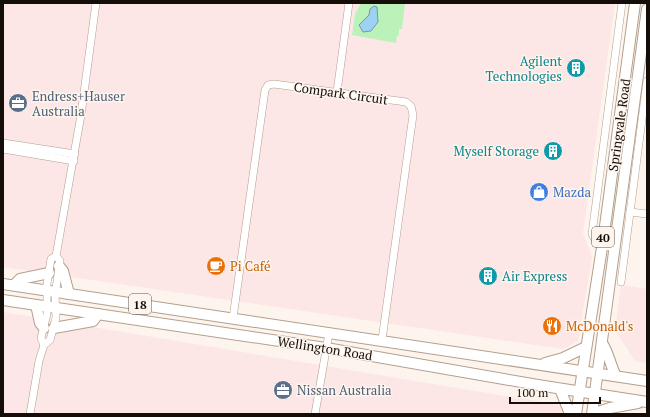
<svg xmlns="http://www.w3.org/2000/svg" width="650" height="417" viewBox="0 0 650 417" font-family="'PT Serif',serif">
	<style>
		.commercial { fill: #fce6e6 }
		.industrial { fill: #fce6e8 }
		.green { fill: #baf2ba }
		.water { fill: #9ed2f2; stroke: #7597ac }
		.lines { fill: none; stroke-linecap: round; stroke-linejoin: round }
		.minor-casing { stroke: #b49f8d; stroke-width: 8 }
		.highway-casing { stroke: #b49f8d; stroke-width: 12 }
		.minor { stroke: #fff; stroke-width: 7 }
		.highway { stroke: #fff; stroke-width: 10 }
		.labels { text-anchor: middle; dominant-baseline: central; stroke-width: 3; stroke-linejoin: round; paint-order: stroke }
		.shield { fill: #fdf5ed; stroke: #5b534d; stroke-width: 1 }
		.shield-label { font-size: 12px; font-weight: bold; fill: #150e08 }
		.culture-label { font-size: 13px; fill: #0d838f; stroke: #fdf5ed; text-anchor: end }
		.street-label { font-size: 13px; fill: #150e08; stroke: #fdf5ed }
		.service-label { font-size: 13px; fill: #4e5e75; stroke: #fdf5ed; text-anchor: start }
		.shop-label { font-size: 13px; fill: #366cbe; stroke: #fdf5ed; text-anchor: start }
		.food-label { font-size: 13px; fill: #c56008; stroke: #fdf5ed; text-anchor: start }
	</style>
	<rect width="100%" height="100%" fill="#fdf5ed"/>
	<!-- commercial -->
	<g class="commercial">
		<polygon points="3,3 615,3 583,233 592,257 578,341 563,349 3,267"/>
		<polygon points="621,285 647,289 647,363 635,361 615,330"/>
		<polygon points="3,312 566,406 564,414 3,414"/>
	</g>
	<!-- industrial -->
	<polygon class="industrial" points="3,335 30,339 18,414 3,414"/>
	<!-- green -->
	<polygon class="green" points="361,3 405,3 402,29 399,29 399,35 397,36 396,43 352,35 355,14"/>
	<!-- water -->
	<polygon class="water" points="374,6 377,7 378,22 371,31 363,32 359,25 369,15 370,9"/>
	<g class="lines">
		<defs>
			<g id="minor">
				<polyline points="337,92 349,3"/>
				<polyline points="3,143 75,154"/>
				<polyline points="3,149 74,161"/>
				<polyline points="630,212 647,214"/>
				<path d="M 615,248 C 603,246 597,245 592,234 L 622,3"/>
				<polyline points="621,282 647,81"/>
				<polyline points="233,318 265,90 268,85 274,84 406,102 411,106 413,115 382,340"/>
				<polyline points="44,345 41,338 47,314 47,284 51,259 56,256 81,115 96,3"/>
				<polyline points="30,414 39,361 44,345 50,340 56,318 55,295 60,261 56,256"/>
				<polyline points="315,414 329,333"/>
			</g>
			<g id="highway">
				<polyline points="59,266 63,271 69,294"/>
				<polyline points="3,284 647,381"/>
				<polyline points="14,285 20,279 49,273"/>
				<polyline points="3,300 326,348 544,386 647,402"/>
				<polyline points="36,305 40,323 44,328"/>
				<polyline points="54,328 93,321 98,314"/>
				<path d="M 602,343 C 609,353 610,365 616,376"/>
				<polyline points="545,363 563,358 586,347"/>
				<polyline points="560,389 570,414"/>
				<polyline points="638,403 610,408 592,414 647,9"/>
				<polyline points="576,414 603,241 635,3"/>
			</g>
		</defs>
		<!-- minor casing -->
		<use href="#minor" class="minor-casing"/>
		<!-- highway casing -->
		<use href="#highway" class="highway-casing"/>
		<!-- minor -->
		<use href="#minor" class="minor"/>
		<!-- highway -->
		<use href="#highway" class="highway"/>
	</g>
	<!-- icons -->
	<defs>
		<symbol id="building-disc" viewBox="-11 -11 22 22"><circle r="9.5" fill="#0f9aa8" stroke="#fdf5ed"/><path d="M-4-6H4V6H1V3H-1V6H-4ZM-2.5-4.3h1.7v1.8h-1.7ZM.8-4.3h1.7v1.8H.8ZM-2.5-1h1.7V.8h-1.7ZM.8-1h1.7V.8H.8Z" fill="#fff"/></symbol>
		<symbol id="office-disc" viewBox="-11 -11 22 22"><circle r="9.5" fill="#5c6f8a" stroke="#fdf5ed"/><path d="M-6-3h4V-5.5h4V-3h4V5H-6ZM-1-4.5V-3h2v-1.5ZM-6 0V1H6V0Z" fill="#fff"/></symbol>
		<symbol id="shop-disc" viewBox="-11 -11 22 22"><circle r="9.5" fill="#3f7fe0" stroke="#fdf5ed"/><path d="M-5-2.5h2.3a2.7 3.5 0 0 1 5.4 0H5L5.5 6h-11ZM-1.5-2.5h3a1.5 2.3 0 0 0-3 0Z" fill="#fff"/></symbol>
		<symbol id="cafe-disc" viewBox="-11 -11 22 22"><circle r="9.5" fill="#e8710a" stroke="#fdf5ed"/><path d="M-5.5-4.5H6V0H3Q3 3.5 0 3.5H-2.5Q-5.5 3.5-5.5 0ZM3-3.2v2h1.7v-2ZM-6 4.5H4V6H-6Z" fill="#fff"/></symbol>
		<symbol id="restaurant-disc" viewBox="-11 -11 22 22"><circle r="9.5" fill="#e8710a" stroke="#fdf5ed"/><path d="M-5-6h1v4h1v-4h1v4h1v-4h1v5L-1.5 .5V6h-2V.5L-5-1ZM5-6V6H3V1.5H1.5Q1.5-4 5-6Z" fill="#fff"/></symbol>
	</defs>
	<g fill-rule="evenodd">
		<use href="#building-disc" x="565" y="57" width="22" height="22"/>
		<use href="#office-disc" x="7" y="92" width="22" height="22"/>
		<use href="#building-disc" x="542" y="140" width="22" height="22"/>
		<use href="#shop-disc" x="528" y="181" width="22" height="22"/>
		<use href="#cafe-disc" x="205" y="255" width="22" height="22"/>
		<use href="#building-disc" x="477" y="265" width="22" height="22"/>
		<use href="#restaurant-disc" x="541" y="315" width="22" height="22"/>
		<use href="#office-disc" x="272" y="379" width="22" height="22"/>
	</g>
	<g class="labels">
		<!-- shield labels -->
		<g class="shield">
			<rect x="592" y="227" width="22" height="20" rx="3"/>
			<rect x="129" y="294" width="22" height="20" rx="3"/>
		</g>
		<g class="shield-label">
			<text x="603" y="237">40</text>
			<text x="140" y="304">18</text>
		</g>
		<!-- culture labels -->
		<g class="culture-label">
			<text x="562" y="61">Agilent<tspan x="562" dy="15">Technologies</tspan></text>
			<text x="539" y="151">Myself Storage</text>
			<text x="502" y="276" text-anchor="start">Air Express</text>
		</g>
		<!-- street labels -->
		<g class="street-label">
			<text transform="translate(341 93) rotate(8)">Compark Circuit</text>
			<text transform="translate(619 125) rotate(-82)">Springvale Road</text>
			<text transform="translate(325 348) rotate(9)">Wellington Road</text>
		</g>
		<!-- service labels -->
		<g class="service-label">
			<text x="32" y="96">Endress+Hauser<tspan x="32" dy="15">Australia</tspan></text>
			<text x="297" y="390">Nissan Australia</text>
		</g>
		<!-- shop labels -->
		<g class="shop-label">
			<text x="553" y="192">Mazda</text>
		</g>
		<!-- food labels -->
		<g class="food-label">
			<text x="230" y="266">Pi Café</text>
			<text x="566" y="326">McDonald's</text>
		</g>
	</g>
	<!-- border -->
	<rect width="650" height="417" fill="none" stroke="#150e08" stroke-width="8"/>
	<!-- scale -->
	<path d="M510 397v6h90v-6" fill="none" stroke="#150e08" stroke-width="2"/>
	<text x="516" y="397" font-size="12" fill="#150e08" stroke="#fdf5ed" stroke-width="3" paint-order="stroke">100 m</text>
</svg>
